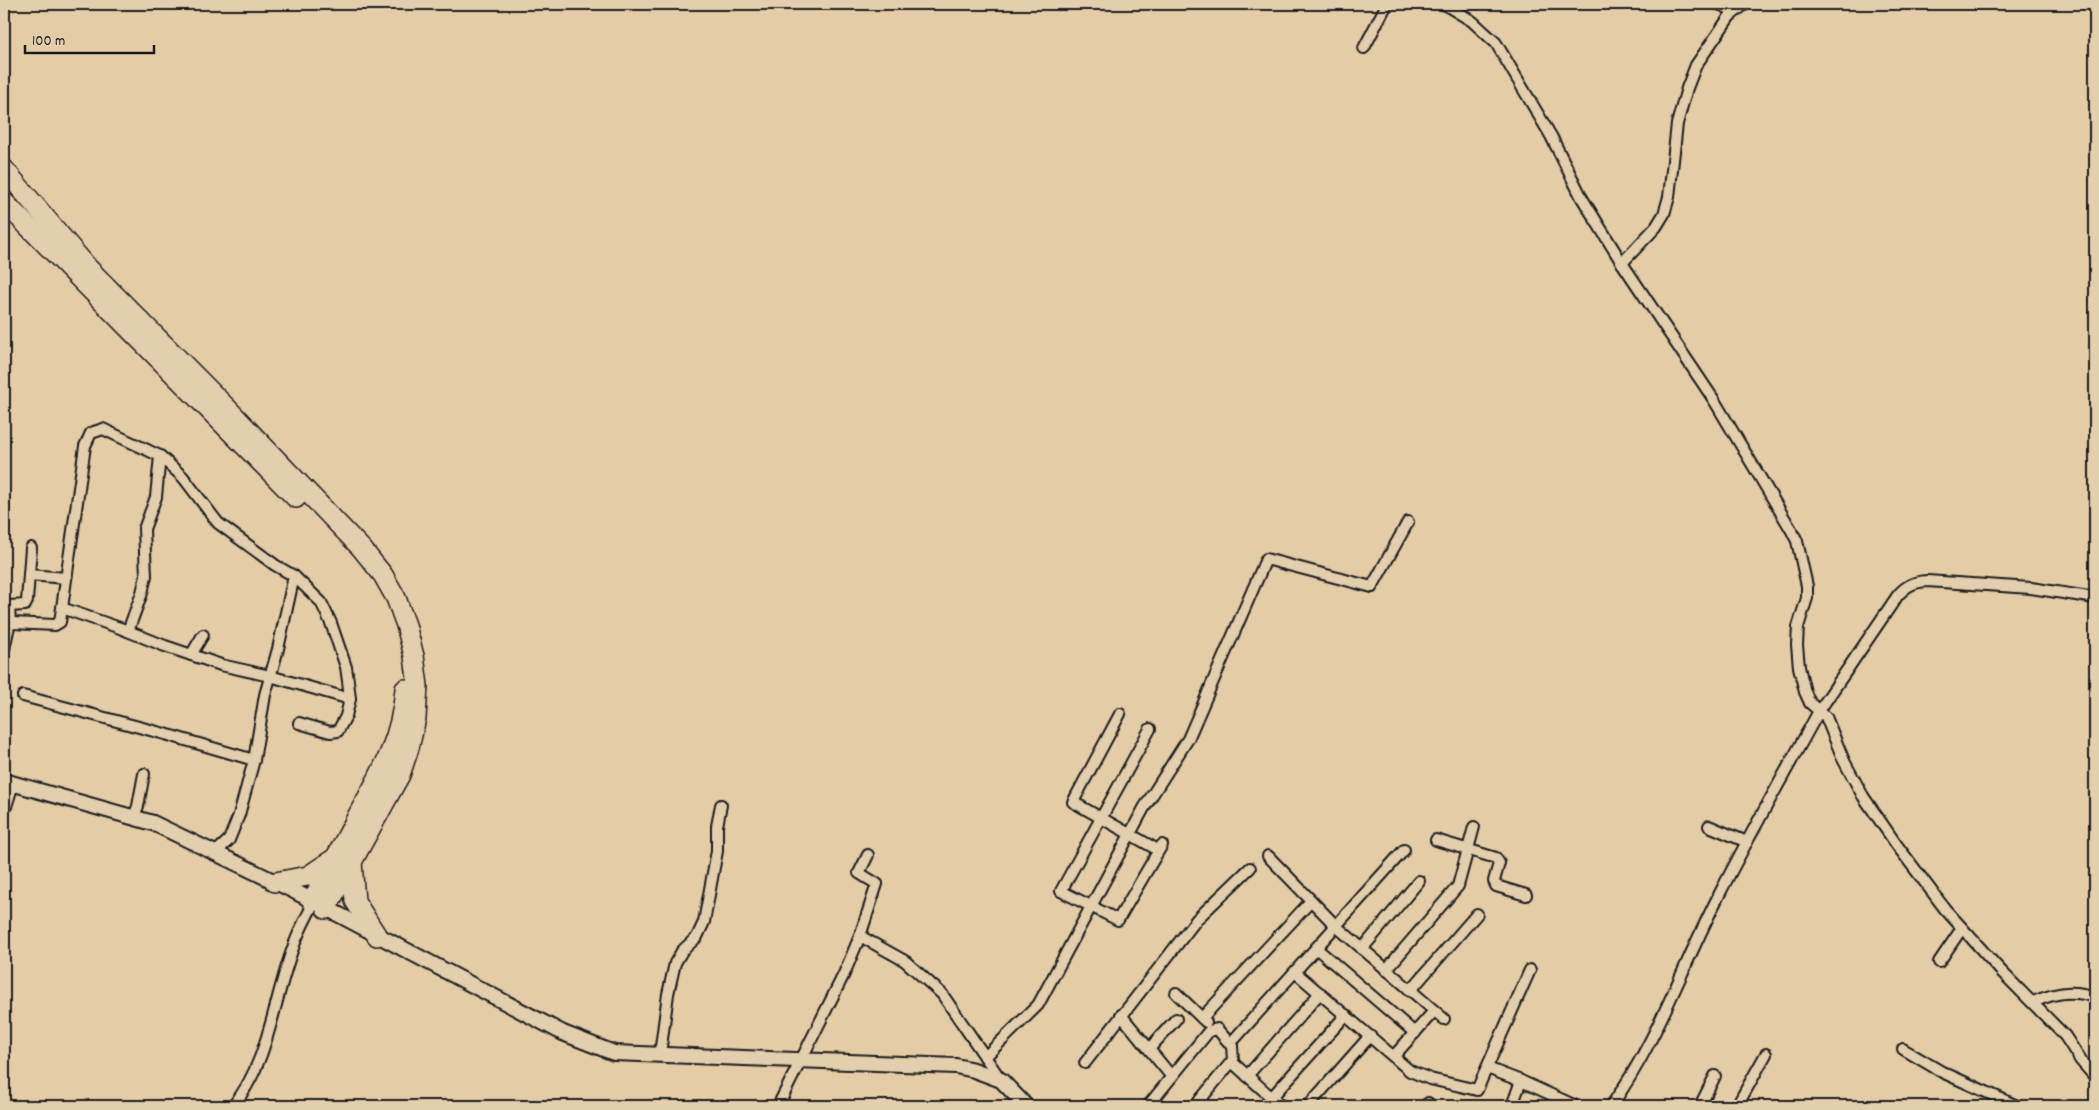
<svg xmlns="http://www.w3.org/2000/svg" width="2099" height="1110" viewBox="0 0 2099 1110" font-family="Dekko,sans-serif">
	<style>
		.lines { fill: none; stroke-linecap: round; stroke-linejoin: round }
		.street-casing { stroke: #1c1c1c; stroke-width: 14 }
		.secondary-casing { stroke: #1c1c1c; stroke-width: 18 }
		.highway-casing { stroke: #1c1c1c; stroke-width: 22 }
		.street { stroke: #e3cead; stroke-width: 10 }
		.secondary { stroke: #e3cead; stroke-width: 14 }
		.highway { stroke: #e3cead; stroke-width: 19 }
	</style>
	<rect width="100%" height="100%" fill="#e4cca7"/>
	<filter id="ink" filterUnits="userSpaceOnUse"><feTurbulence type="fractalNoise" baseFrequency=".02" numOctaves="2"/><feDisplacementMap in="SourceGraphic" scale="10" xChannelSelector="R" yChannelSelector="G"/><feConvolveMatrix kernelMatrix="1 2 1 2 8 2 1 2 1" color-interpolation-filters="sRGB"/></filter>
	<g filter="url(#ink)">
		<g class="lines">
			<defs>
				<g id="street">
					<path d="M 1444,4 L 1472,21 L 1496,43 L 1551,136 L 1582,198 L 1622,263 L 1714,400 L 1792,531 L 1797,541 L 1807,586 L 1807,598 L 1798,627 L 1797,645 L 1799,667 L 1805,692 L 1810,703 L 1819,711 C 1785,773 1750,834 1718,897 C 1682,967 1657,1042 1611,1106"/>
					<polyline points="1718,4 1736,11"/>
					<polyline points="1364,48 1387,4"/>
					<polyline points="1622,263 1656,227 1664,214 1669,197 1677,124 1687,88 1696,65 1730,16 1745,4"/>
					<polyline points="29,575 66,578"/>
					<path d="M 2095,598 L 2031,588 L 1927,581 C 1914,582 1907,585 1898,595 L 1819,711 L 1826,717 L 1844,761 L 1863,796 L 1896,844 L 1945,909 L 2000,970 L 2065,1036 L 2081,1061 L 2095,1077"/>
					<polyline points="62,608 120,628 165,646 221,665 270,676 350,699"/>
					<polyline points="10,624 9,606 25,605 27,601 31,548"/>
					<polyline points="128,631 142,593 146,576 144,529 156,497 160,456"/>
					<polyline points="4,649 9,626 12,623 55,625 60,622 85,446 91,433 103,429 160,456 183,477 218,523 275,565 294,576 321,602 331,623 346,667 348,681 350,699 346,716 338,731 330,732 299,723"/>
					<polyline points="191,655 203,635"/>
					<polyline points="23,696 165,734 254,760"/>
					<polyline points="1120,714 1073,802 1158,850"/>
					<polyline points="1150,729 1061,891 1118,920 1162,845"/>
					<polyline points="4,813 13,784"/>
					<polyline points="134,817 138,806 144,774"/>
					<polyline points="1709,826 1747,842"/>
					<polyline points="1436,840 1496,858 1499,863 1494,881 1496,886 1526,895"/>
					<polyline points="215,853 229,840 239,815 254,760 265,695 278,649 294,576"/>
					<polyline points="1268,856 1336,926 1444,1019"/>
					<polyline points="860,936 877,884 859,873 868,855"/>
					<polyline points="1316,948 1415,1033"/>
					<polyline points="1362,949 1419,881"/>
					<polyline points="1939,962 1962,928"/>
					<polyline points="1386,970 1458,886 1474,827"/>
					<polyline points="1295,972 1410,1071 1430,1079 1477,1090 1530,970"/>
					<polyline points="1410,991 1477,914"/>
					<polyline points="1176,993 1206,1022"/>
					<path d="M 2033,1002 C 2055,993 2072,989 2095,997"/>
					<polyline points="1121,1015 1172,1077"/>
					<polyline points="1202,1018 1311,901"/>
					<polyline points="1230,1044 1404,850"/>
					<polyline points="1150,1048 1176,1019"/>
					<polyline points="1903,1049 1942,1072 2017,1106"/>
					<polyline points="660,1054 668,994 675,963 682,951 697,937 704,922 717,851 717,826 721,805"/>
					<polyline points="1394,1056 1434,1011"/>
					<polyline points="985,1057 1038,1005 1144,808 1188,739 1266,559 1372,587 1408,522"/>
					<polyline points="1232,1062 1281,1106"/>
					<polyline points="1085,1063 1197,919 1250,868"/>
					<polyline points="1487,1068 1521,1081"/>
					<polyline points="1247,1076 1320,993"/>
					<polyline points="1271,1098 1346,1015"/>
					<polyline points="1513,1103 1521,1081 1576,1106"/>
					<path d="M 233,1106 C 269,1062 273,1001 293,948 C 298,932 307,917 314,902"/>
					<polyline points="778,1106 844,974 860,936 905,961 942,994 1001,1080"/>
					<polyline points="1148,1106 1209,1031 1217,1029 1232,1046 1233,1060 1195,1106"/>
					<polyline points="1308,1106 1370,1036"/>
					<polyline points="1427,1106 1428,1103"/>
					<polyline points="1700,1106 1715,1076"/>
					<polyline points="1737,1106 1766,1054"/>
				</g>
				<polyline id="secondary" points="4,781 153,823 294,891 563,1033 614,1053 956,1066 974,1070 1001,1080 1026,1106"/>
				<g id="highway">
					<polyline points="4,169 89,269 228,409 362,549 383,575 396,598 406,625 414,656 418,686 416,718 409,748 400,775 326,909"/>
					<polyline points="4,202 296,498"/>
					<polyline points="352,862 355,901 377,936"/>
					<polyline points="275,882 308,876 335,858"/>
					<path d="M 312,901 C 328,872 344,843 359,813 C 383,770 401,739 405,689"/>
				</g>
			</defs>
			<!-- street casing -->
			<use href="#street" class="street-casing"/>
			<!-- secondary casing -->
			<use href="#secondary" class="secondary-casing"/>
			<!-- highway casing -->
			<use href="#highway" class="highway-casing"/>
			<!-- street -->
			<use href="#street" class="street"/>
			<!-- secondary -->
			<use href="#secondary" class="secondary"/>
			<!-- highway -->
			<use href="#highway" class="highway"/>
		</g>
	</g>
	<!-- margin -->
	<rect width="2099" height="1110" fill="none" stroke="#e3cead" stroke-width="20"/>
	<rect x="10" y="10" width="2079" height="1090" fill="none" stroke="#1c1c1c" stroke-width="2" filter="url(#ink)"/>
	<!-- scale -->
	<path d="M25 45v8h129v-8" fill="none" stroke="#1c1c1c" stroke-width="2.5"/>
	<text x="32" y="45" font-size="15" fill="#1c1c1c" stroke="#e3cead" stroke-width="4" paint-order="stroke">100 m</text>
</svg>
